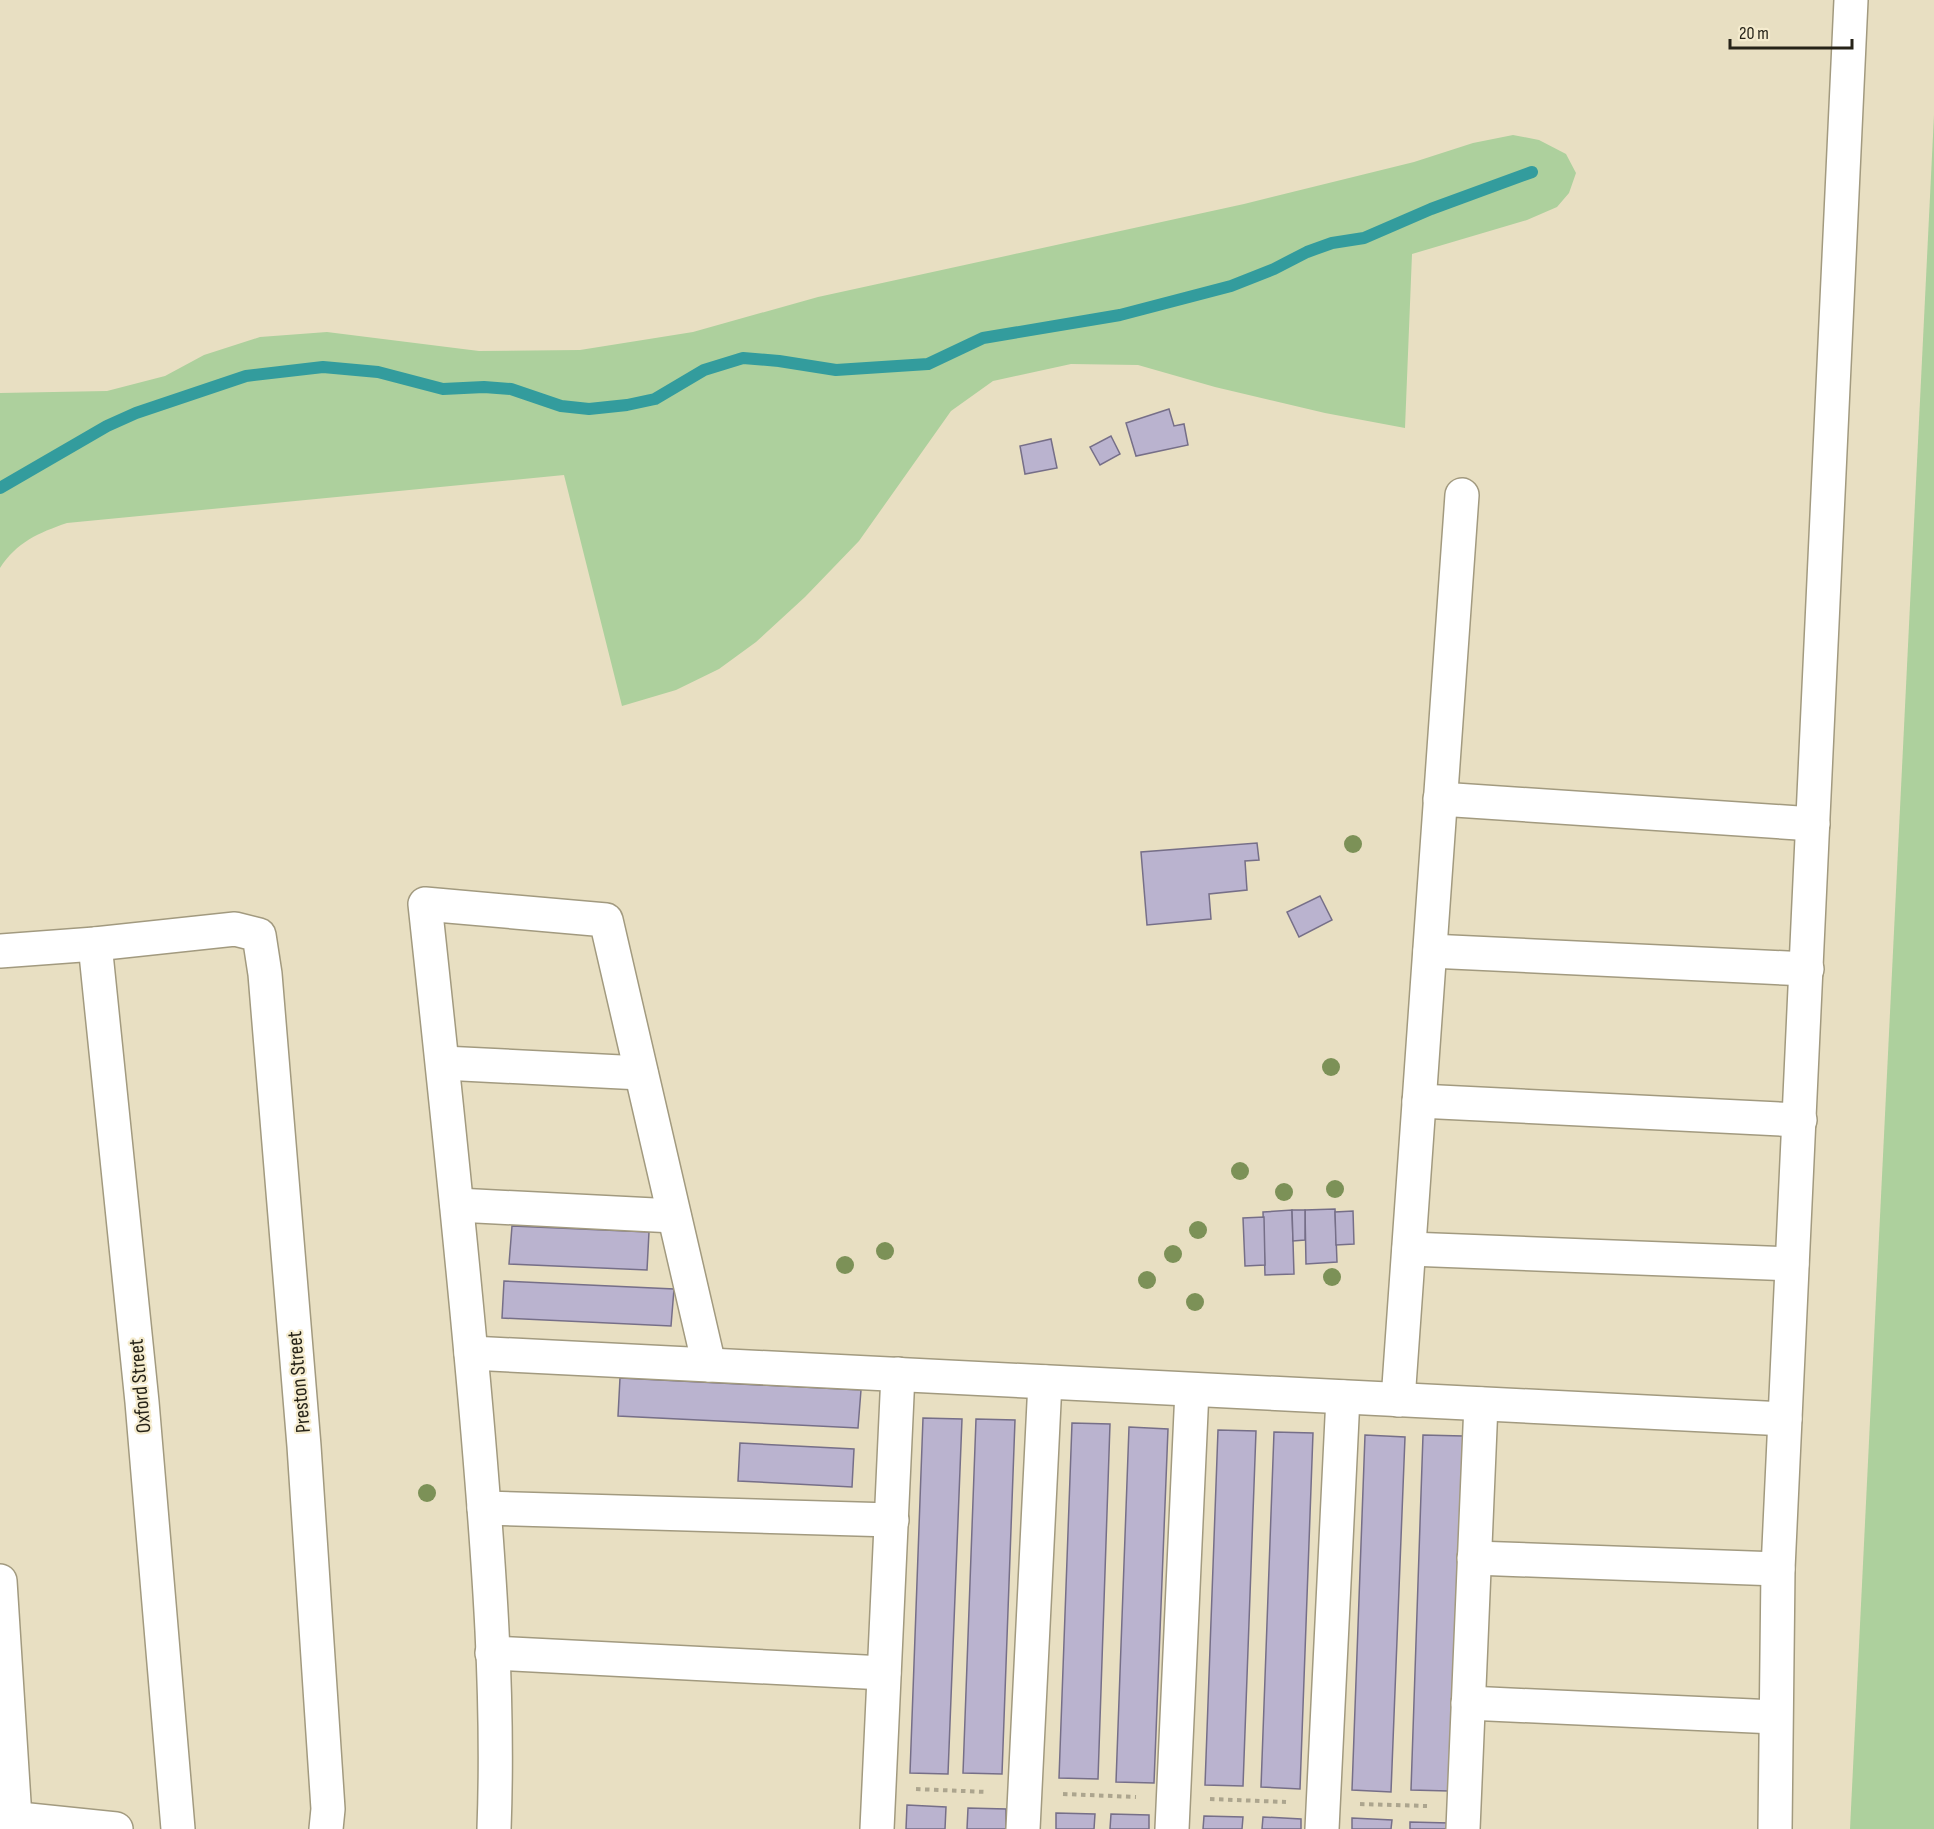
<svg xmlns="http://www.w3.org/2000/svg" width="1934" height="1829" viewBox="0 0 1934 1829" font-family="'Sofia Sans Condensed',sans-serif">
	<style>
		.green { fill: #add09d }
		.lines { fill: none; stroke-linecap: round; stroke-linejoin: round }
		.stream { stroke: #339c9d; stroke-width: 12 }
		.building { fill: #bab3cf; stroke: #766f88; stroke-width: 1.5 }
		.street-casing { stroke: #a29a7f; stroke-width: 36 }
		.path { stroke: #aca58e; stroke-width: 4; stroke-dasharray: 4.5 4.5; stroke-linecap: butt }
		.street { stroke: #fff; stroke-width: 33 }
		.tree { fill: #7c9157 }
		.labels { text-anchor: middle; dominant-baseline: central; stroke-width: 4.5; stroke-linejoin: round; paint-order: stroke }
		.street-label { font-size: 21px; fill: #262318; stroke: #f5eccf }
	</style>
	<rect width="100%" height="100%" fill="#e8dfc2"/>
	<!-- green -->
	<g class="green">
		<polygon points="1934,115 1934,1829 1850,1829"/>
		<path d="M 1513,135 L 1539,140 L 1566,154 L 1576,173 L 1569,193 L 1557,207 L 1527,220 L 1412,254 L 1405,428 L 1325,413 L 1215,387 L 1138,365 L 1071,364 L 993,381 L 951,411 L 859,541 L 805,597 L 756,642 L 719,669 L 676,690 L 622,706 L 564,475 L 67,523 C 38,533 17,542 0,568 L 0,393 L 107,391 L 165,376 L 204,355 L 260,337 L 327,332 L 479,351 L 580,350 L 693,332 L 818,297 L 1244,204 L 1414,162 L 1473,143 Z"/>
	</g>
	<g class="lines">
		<!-- stream -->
		<polyline class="stream" points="0,488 107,426 136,413 246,376 323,367 378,372 443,389 484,387 511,389 561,406 589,409 627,405 655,399 704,370 743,358 779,361 836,370 928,364 983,338 1120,315 1231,286 1274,269 1307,252 1332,243 1364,238 1431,209 1532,172"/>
	</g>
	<!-- building -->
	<g class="building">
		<polygon points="1169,409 1174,426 1184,424 1188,445 1136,456 1126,423"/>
		<polygon points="1111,436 1120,454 1100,465 1090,447"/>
		<polygon points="1051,439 1057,468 1025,474 1020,446"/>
		<polygon points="1257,843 1259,860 1245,861 1247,890 1209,894 1211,919 1147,925 1141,852"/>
		<polygon points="1320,896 1332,920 1299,937 1287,912"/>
		<polygon points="1335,1209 1337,1262 1306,1264 1305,1210"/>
		<polygon points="1292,1210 1294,1274 1265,1275 1263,1212"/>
		<polygon points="1292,1210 1305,1210 1305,1240 1293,1241"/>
		<polygon points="1353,1211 1354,1244 1336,1245 1335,1212"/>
		<polygon points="1264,1217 1265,1265 1245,1266 1243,1218"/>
		<polygon points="512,1226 649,1232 647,1270 509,1264"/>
		<polygon points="504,1281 674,1289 671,1326 502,1318"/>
		<polygon points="620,1378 861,1390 858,1428 618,1416"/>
		<polygon points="923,1418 962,1419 948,1774 910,1773"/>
		<polygon points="976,1419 1015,1420 1002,1774 963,1773"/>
		<polygon points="1072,1423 1110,1424 1098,1779 1059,1778"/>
		<polygon points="1129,1427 1168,1429 1154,1783 1116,1782"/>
		<polygon points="1218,1430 1256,1431 1243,1786 1205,1785"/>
		<polygon points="1274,1432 1313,1433 1300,1789 1261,1787"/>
		<polygon points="1365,1435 1405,1437 1391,1792 1352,1790"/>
		<polygon points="1423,1435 1463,1436 1449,1791 1411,1790"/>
		<polygon points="740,1443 854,1449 852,1487 738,1481"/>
		<polygon points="907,1805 946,1807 945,1829 906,1829"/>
		<polygon points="968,1808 1006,1809 1006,1829 967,1829"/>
		<polygon points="1056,1813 1095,1814 1094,1829 1056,1829"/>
		<polygon points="1111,1814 1149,1815 1149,1829 1110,1829"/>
		<polygon points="1204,1816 1243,1817 1242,1829 1203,1829"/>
		<polygon points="1263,1817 1301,1819 1301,1829 1262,1829"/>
		<polygon points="1352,1818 1392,1820 1391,1829 1352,1829"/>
		<polygon points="1410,1822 1449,1823 1449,1829 1410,1829"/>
	</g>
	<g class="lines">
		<defs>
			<g id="street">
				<polyline points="1440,799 1813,824"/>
				<polyline points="95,944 142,1402 178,1829"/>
				<polyline points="0,951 95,944 235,929 259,935 265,974 304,1446 328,1809 326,1829"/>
				<polyline points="1430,951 1807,969"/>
				<polyline points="443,1063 641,1073"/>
				<polyline points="1419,1101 1800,1120"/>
				<polyline points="457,1205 674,1216"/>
				<polyline points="1409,1249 1792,1264"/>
				<polyline points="471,1353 1785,1419"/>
				<polyline points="1398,1400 1462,495"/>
				<polyline points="484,1508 892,1520"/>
				<polyline points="1474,1558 1778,1569"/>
				<polyline points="0,1581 15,1818"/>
				<polyline points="492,1653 884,1673"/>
				<polyline points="1468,1703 1775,1717"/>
				<polyline points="0,1817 116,1829"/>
				<path d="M 494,1829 C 499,1697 489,1564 478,1433 C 463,1256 444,1080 425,904 L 606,920 L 709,1365"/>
				<polyline points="877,1829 898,1374"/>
				<polyline points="1023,1829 1045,1382"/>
				<polyline points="1172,1829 1192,1390"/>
				<polyline points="1322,1829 1343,1397"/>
				<polyline points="1463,1829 1481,1404"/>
				<polyline points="1775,1829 1778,1569 1851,0"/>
			</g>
		</defs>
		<!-- street casing -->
		<use href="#street" class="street-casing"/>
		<!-- path -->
		<g class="path">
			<polyline points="916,1789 987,1792"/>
			<polyline points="1063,1794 1136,1797"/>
			<polyline points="1210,1799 1286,1802"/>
			<polyline points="1360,1804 1427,1806"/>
		</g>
		<!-- street -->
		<use href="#street" class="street"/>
	</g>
	<!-- trees -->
	<g class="tree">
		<circle cx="1353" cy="844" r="9"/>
		<circle cx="1331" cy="1067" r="9"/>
		<circle cx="1240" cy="1171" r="9"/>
		<circle cx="1335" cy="1189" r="9"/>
		<circle cx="1284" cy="1192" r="9"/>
		<circle cx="1198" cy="1230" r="9"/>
		<circle cx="885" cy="1251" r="9"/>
		<circle cx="1173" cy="1254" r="9"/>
		<circle cx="845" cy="1265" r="9"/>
		<circle cx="1332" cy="1277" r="9"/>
		<circle cx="1147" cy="1280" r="9"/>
		<circle cx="1195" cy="1302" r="9"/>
		<circle cx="427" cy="1493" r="9"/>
	</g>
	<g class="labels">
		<!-- street labels -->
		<g class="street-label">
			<text transform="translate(299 1382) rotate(-95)">Preston Street</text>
			<text transform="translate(140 1386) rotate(-95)">Oxford Street</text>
		</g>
	</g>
	<!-- scale -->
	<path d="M1730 39v9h122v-9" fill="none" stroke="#262318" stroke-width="3"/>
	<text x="1739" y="39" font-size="18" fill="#262318" stroke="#f5eccf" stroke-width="4.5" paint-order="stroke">20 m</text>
</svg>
